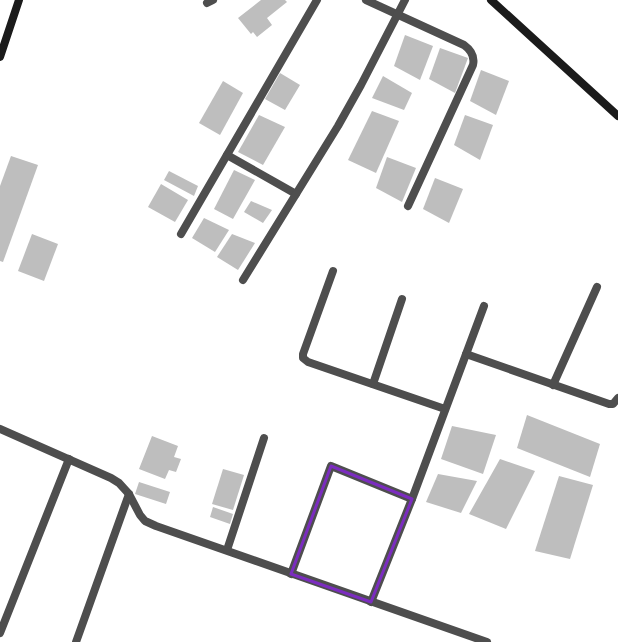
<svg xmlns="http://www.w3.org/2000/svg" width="618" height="642" viewBox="0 0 618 642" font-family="'Fira Sans',sans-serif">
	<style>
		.building { fill: #bebebe }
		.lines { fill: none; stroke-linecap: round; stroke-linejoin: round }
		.street { stroke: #4e4e4e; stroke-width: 8 }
		.secondary { stroke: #1b1b1b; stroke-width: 8 }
		.marked { fill: none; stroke: #7b2cbf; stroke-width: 3; stroke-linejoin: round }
	</style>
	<rect width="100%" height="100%" fill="#fff"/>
	<!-- building -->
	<g class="building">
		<polygon points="261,0 285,0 287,2 267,18 272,25 257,37 253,32 251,34 238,18"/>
		<polygon points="405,35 433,46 420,80 394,66"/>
		<polygon points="440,48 468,58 455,93 429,79"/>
		<polygon points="481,70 509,81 496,115 470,101"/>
		<polygon points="280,73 300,85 285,110 265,99"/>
		<polygon points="383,76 412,93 404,110 372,98"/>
		<polygon points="223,81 243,93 220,135 199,123"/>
		<polygon points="372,111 399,121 376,173 348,160"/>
		<polygon points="259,115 285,127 263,165 238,152"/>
		<polygon points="465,115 493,125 480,160 454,145"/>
		<polygon points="11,156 38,165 3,262 0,261 0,186"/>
		<polygon points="387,157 416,168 402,202 376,188"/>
		<polygon points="234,170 255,180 233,219 214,209"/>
		<polygon points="169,171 198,186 194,196 164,180"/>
		<polygon points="435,178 463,189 449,223 423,209"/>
		<polygon points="161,184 188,200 175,222 148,207"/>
		<polygon points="251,201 272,210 263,223 244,212"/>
		<polygon points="204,218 229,230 215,252 192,238"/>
		<polygon points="32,234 58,244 44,281 18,271"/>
		<polygon points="232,234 255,243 238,270 217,257"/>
		<polygon points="527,415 600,444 590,477 517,448"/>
		<polygon points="452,426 496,435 483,474 441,459"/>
		<polygon points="152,436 178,446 174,457 181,459 176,472 169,470 165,479 139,469"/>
		<polygon points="500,459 535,471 506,529 469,514"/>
		<polygon points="223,469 244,475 233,510 212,504"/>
		<polygon points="438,474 477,481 461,513 426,502"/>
		<polygon points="559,476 593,485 570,559 535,551"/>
		<polygon points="139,482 170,492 166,504 135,494"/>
		<polygon points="213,507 233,514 230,524 210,517"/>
	</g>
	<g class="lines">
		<!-- street -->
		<g class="street">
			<path d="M 366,0 L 464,45 C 471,50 475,56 473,65 L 408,206"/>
			<polyline points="207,3 213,0"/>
			<polyline points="227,155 296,194"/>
			<polyline points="181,234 317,0"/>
			<polyline points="333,271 303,354 303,358 308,362 445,409"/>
			<polyline points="243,280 338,126 361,85 405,0"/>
			<polyline points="466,354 609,404 613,404 618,398"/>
			<polyline points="373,384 402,299"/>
			<polyline points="553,385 597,287"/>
			<polyline points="0,429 111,478 119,483 129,494 140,515 145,521 156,526 487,642"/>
			<polyline points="227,550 264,438"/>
			<polyline points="291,574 331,466 412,499"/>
			<polyline points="371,602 412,499 484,306"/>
			<polyline points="0,633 69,459"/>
			<polyline points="76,642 129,494"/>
		</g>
		<!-- secondary -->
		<g class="secondary">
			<polyline points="491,0 618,116"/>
			<polyline points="0,57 19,0"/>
		</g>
	</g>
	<!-- marked area -->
	<path class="marked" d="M 331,466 L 412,499 L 371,602 L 291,574 Z"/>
</svg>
